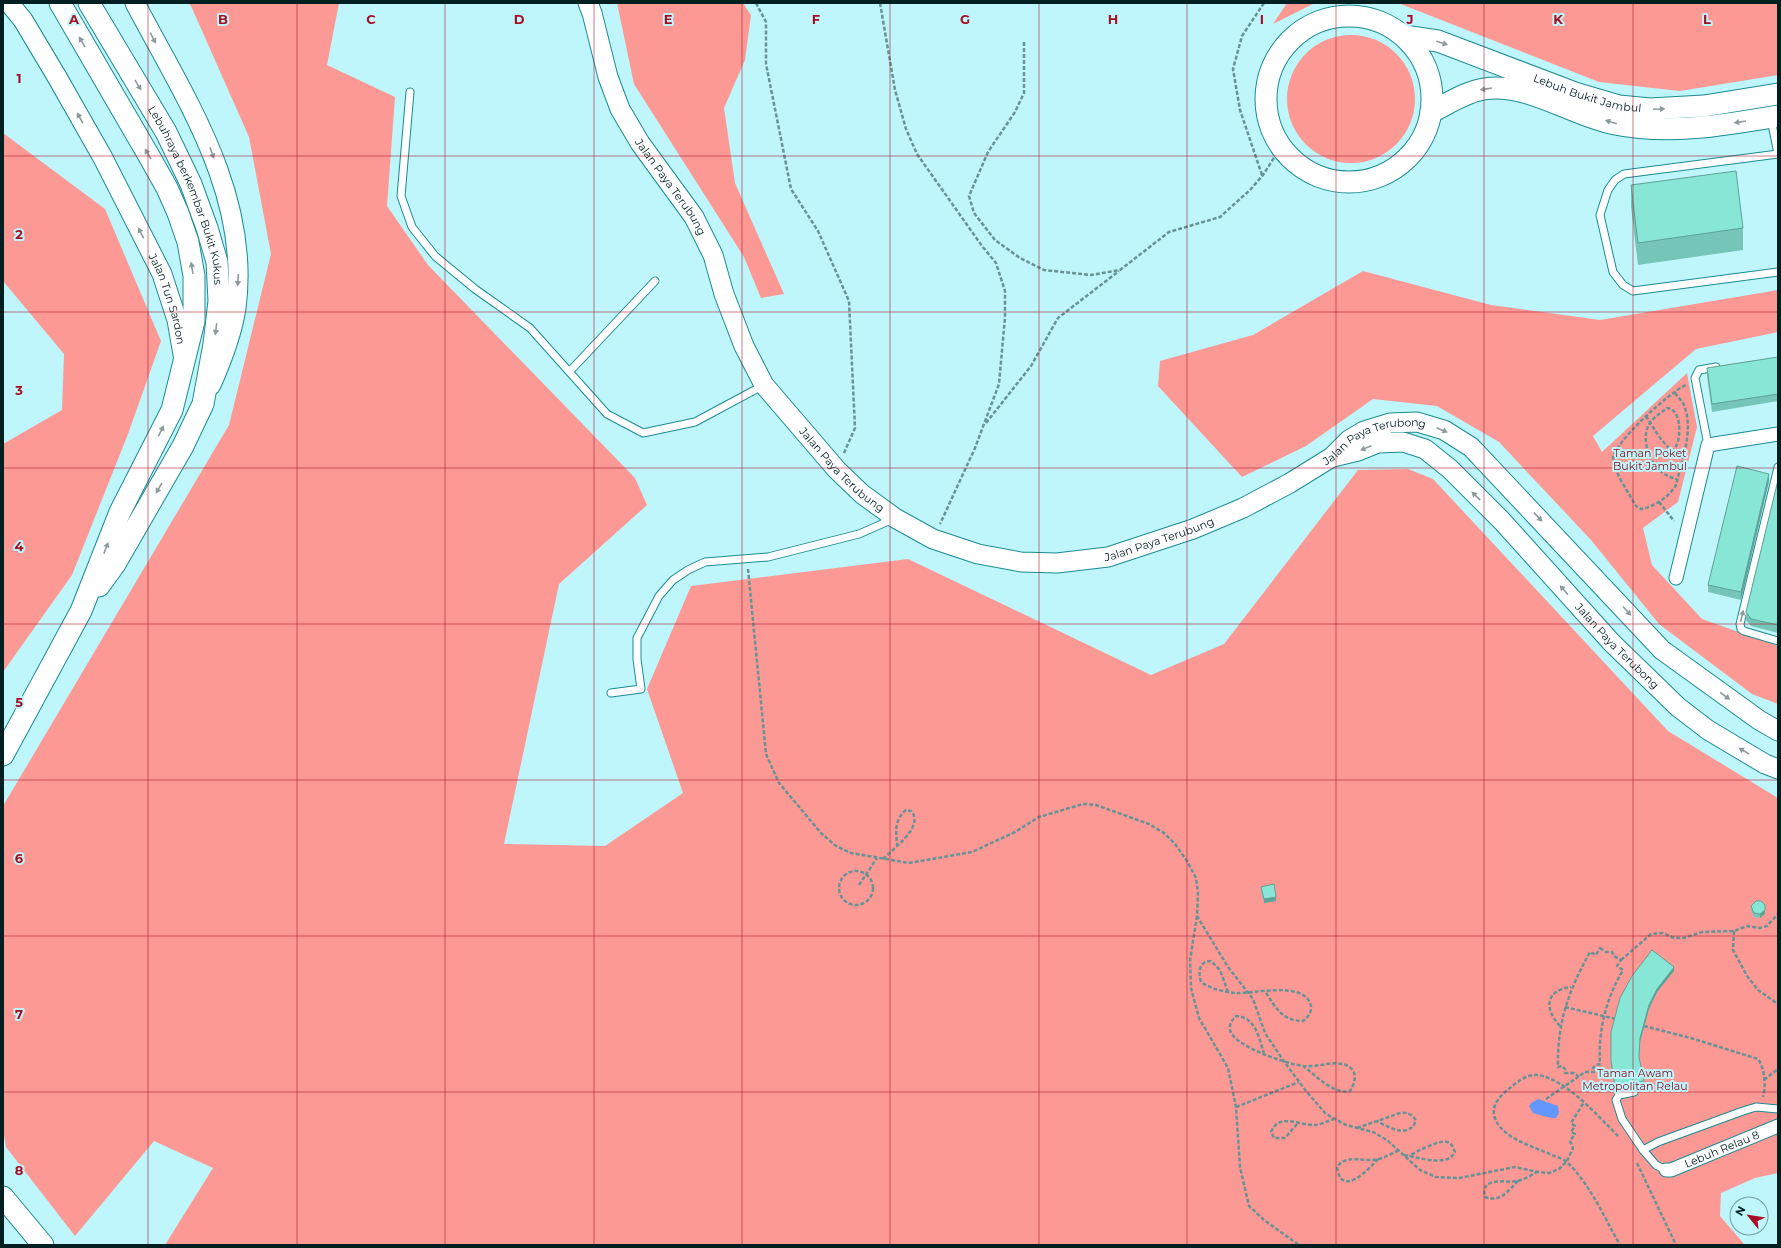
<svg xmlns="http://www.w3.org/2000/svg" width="1781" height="1248" viewBox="0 0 1781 1248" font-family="Montserrat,sans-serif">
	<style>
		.green { fill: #fd9994 }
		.water { fill: #6397fe }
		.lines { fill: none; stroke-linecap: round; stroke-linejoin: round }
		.service-casing { stroke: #1b8b93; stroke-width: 9 }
		.minor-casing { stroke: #1b8b93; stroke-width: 15 }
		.secondary-casing { stroke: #1b8b93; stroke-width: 21 }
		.primary-casing { stroke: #1b8b93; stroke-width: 23 }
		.path { stroke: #679396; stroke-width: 2.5; stroke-dasharray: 4 2; stroke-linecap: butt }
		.service { stroke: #fff; stroke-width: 7 }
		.minor { stroke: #fff; stroke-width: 13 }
		.secondary { stroke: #fff; stroke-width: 19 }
		.primary { stroke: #fff; stroke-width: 21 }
		.wall { fill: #75c6b9 }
		.shaded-wall { fill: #5fa196 }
		.building { fill: #88e6d7; stroke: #5fa196 }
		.oneway { fill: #8c9a9b }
		.grid { fill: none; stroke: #a60e24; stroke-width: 1; stroke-opacity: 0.55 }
		.labels { text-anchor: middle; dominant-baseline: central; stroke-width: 4; stroke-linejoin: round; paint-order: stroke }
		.street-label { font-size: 11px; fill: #001f21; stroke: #bff6fb }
		.park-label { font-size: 11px; fill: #870a1c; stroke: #bff6fb }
		.grid-label { font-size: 13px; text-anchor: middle; font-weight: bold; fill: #a60e24; stroke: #bff6fb; stroke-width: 4; stroke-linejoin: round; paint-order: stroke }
	</style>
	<rect width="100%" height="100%" fill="#bff6fb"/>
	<!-- green -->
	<g class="green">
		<polygon points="188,3 339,3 327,65 395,97 387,206 428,265 635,478 647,505 559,584 504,844 605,846 683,793 647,689 691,586 908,559 1151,675 1224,644 1358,470 1408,469 1433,479 1668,731 1778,798 1778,1173 1755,1178 1721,1193 1720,1216 1745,1245 165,1245 213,1168 154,1141 75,1236 6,1147 3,1129 3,806 229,425 271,254 249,137 191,6"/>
		<polygon points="617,3 743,3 751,15 745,60 724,108 735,183 784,294 761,298 744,257 634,84"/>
		<polygon points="1287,3 1315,3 1273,24"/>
		<polygon points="1398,3 1778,3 1778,75 1680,91 1599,82"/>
		<circle cx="1351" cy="99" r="64"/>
		<polygon points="3,133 105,209 161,341 128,434 72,575 3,672 3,444 62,410 64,354 3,281"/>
		<polygon points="1363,271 1491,305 1600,320 1778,290 1778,332 1696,349 1593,436 1602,452 1687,373 1697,427 1678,502 1643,528 1652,565 1702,619 1778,646 1778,704 1752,694 1659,624 1591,540 1499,442 1437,406 1373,399 1306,446 1242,477 1158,386 1160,361 1253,335"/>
	</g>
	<!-- water -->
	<path class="water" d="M 1538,1099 L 1558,1106 L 1559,1113 L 1556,1118 C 1552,1119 1537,1114 1533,1113 L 1529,1106 L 1531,1103 Z"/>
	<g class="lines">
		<defs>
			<g id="service">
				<polyline points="410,92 401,196 412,227 435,256 475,289 530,328 607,414 643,433 695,422 764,385"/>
				<polyline points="1771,119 1778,154"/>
				<polyline points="1778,154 1624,174 1615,180 1608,190 1600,215 1613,272 1623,285 1633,291 1778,272"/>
				<polyline points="570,371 655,281"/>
				<polyline points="1708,445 1695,378 1699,370 1716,367"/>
				<polyline points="1778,467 1740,624 1741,629 1744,631 1778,641"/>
				<polyline points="611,693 641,689 637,659 637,638 659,596 673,580 688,570 705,562 768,557 859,534 893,519"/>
				<polyline points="1634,1092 1619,1095 1616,1100 1622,1119 1643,1150"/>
				<polyline points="1666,1170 1656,1165 1643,1150 1658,1142 1743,1111 1756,1107 1778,1109"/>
			</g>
			<g id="minor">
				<polyline points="1676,578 1708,445 1778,434"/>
				<path id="s1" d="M 1666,1170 L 1671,1170 L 1778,1126"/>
			</g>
			<g id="secondary">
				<path id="s2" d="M 9,3 L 23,20 L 57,77 L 103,158 L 162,274 L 177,320 L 184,360"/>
				<path d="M 135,3 C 185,98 251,195 236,308 C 232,335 222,360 211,385"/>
				<path id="s3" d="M 588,3 L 592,13 L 608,77 L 620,109 L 640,143 L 694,217 L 713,255 L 724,294 L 744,346 L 764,385 L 837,470 L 862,494 L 895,518 L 933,539 L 978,554 L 1021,562 L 1057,563 L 1108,557 L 1193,529 L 1243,508 L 1290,483 L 1332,457 L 1349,440 L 1364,431 L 1390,423 L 1417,422 L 1444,430 L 1471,447 L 1662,650 L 1759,720 L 1778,731"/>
				<path id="s4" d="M 1333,457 L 1358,451 L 1378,443 L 1403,442 L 1425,449 L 1450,469 L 1502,521 L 1612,643 L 1678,707 L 1708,730 L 1765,764 L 1778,769"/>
			</g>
			<g id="primary">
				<path id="s5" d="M 89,3 L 166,132 L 191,184 L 207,228 L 217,262 L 219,301 L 214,344 L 203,404 L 183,446 L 115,564 L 99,586"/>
				<circle cx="1349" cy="99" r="83"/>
				<path id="s6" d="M 1404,36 L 1438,41 L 1575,93 L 1619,106 L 1650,109 L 1704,106 L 1778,94"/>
				<path d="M 1431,112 C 1448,104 1465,92 1484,89 C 1528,82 1573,116 1615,124 C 1669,135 1725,125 1778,116"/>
				<polyline points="3,755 81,611 120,512 172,410 194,321 194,276 188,242 178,213 167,188 149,156 60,3"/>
				<polyline points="3,1197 43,1245"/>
			</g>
		</defs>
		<!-- service casing -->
		<use href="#service" class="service-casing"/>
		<!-- minor casing -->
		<use href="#minor" class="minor-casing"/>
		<!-- secondary casing -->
		<use href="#secondary" class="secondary-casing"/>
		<!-- primary casing -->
		<use href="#primary" class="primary-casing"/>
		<!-- path -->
		<g class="path">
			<polyline points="756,3 766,22 766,64 791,189 818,231 849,301 855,428 844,453"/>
			<polyline points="880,3 895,90 906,129 917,154 982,246 996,263 1005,291 1005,317 999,384 975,448 940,524"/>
			<polyline points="1024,42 1024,93 1015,112 988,152 969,196 974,213 995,240 1020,258 1044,270 1091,275 1120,270 1169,232 1220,217 1250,190 1263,175 1281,147"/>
			<polyline points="1262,175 1240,110 1233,69 1242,36 1264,3"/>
			<path d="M 1675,393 C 1678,397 1682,401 1684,405 C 1694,430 1682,460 1676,485 C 1669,497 1654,507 1641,509 L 1636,506 C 1630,495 1613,470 1613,459 C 1613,443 1671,391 1686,385"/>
			<path d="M 1646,416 C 1655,430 1666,451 1682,456"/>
			<polyline points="986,423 1031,366 1058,318 1119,271"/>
			<path d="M 1672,452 C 1674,450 1676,447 1677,444 C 1681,434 1681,409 1667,408 C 1661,413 1654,417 1650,423 C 1640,437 1649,464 1663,473 C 1667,476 1672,478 1677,479"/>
			<polyline points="1659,502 1674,521"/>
			<polyline points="748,569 766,754 779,783 821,833 836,846 851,853 909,863 972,852 1015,832 1039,817 1083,804 1096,805 1149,824 1164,833 1175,844 1187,861 1196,878 1198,893 1197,916 1228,967 1253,999 1265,1033 1283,1060 1306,1091 1326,1114 1346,1125 1373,1132 1387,1140 1420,1170 1436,1177 1459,1178 1515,1167 1538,1172 1549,1173 1559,1169 1567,1161 1573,1148 1570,1141 1575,1134 1571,1132 1575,1126 1571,1123 1584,1102"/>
			<path d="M 883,859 C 893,849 925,826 911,811 L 906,810 C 894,820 896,831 897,845"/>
			<circle cx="856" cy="888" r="17"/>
			<polyline points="859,885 877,858"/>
			<polyline points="1197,916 1190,960 1191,988 1199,1018 1228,1068 1236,1107 1240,1167 1249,1206 1264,1220 1299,1245"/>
			<polyline points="1734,931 1733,950 1747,976 1758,990 1778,1004"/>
			<path d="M 1600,948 L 1606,952 L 1612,952 L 1614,956 L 1621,960 L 1617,966 L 1623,970 C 1606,999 1598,1030 1600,1064 L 1596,1065 L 1593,1068 L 1594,1072 L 1584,1072 L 1579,1077 L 1574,1073 L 1565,1073 L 1565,1069 L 1562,1066 L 1558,1067 C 1557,1022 1569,990 1590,952 L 1596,955 Z"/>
			<polyline points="1621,960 1651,934 1663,933 1674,938 1684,938 1702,932 1734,931 1747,926 1760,928 1767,926 1778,914"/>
			<path d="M 1228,992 L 1220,970 L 1211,961 C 1199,961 1198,972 1201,982 C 1211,989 1224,992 1236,993 C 1254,994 1305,980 1311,1006 C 1312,1012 1308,1017 1303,1021 C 1282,1021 1275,1007 1265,991"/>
			<polyline points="1565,1007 1616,1019"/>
			<path d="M 1560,1026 C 1544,1009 1545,990 1571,987"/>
			<path d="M 1644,1026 L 1694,1039 L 1758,1059 C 1765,1069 1766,1086 1763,1097"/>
			<path d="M 1264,1054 C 1259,1038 1256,1017 1236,1016 C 1232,1020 1229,1024 1230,1030 C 1233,1046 1287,1064 1303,1066 C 1317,1068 1332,1060 1346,1065 C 1358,1070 1356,1082 1350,1091 C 1333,1095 1316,1075 1303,1066"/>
			<polyline points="1764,1080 1778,1069"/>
			<polyline points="1546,1099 1578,1077"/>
			<polyline points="1236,1107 1299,1082"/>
			<path d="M 1297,1124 L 1285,1138 L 1274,1138 L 1271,1132 C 1279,1112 1300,1126 1316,1125 C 1322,1124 1328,1121 1334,1119"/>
			<path d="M 1357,1128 L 1400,1113 C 1408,1112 1411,1114 1416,1120 C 1410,1139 1389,1128 1377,1121"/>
			<path d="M 1618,1136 C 1600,1118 1564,1077 1537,1075 C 1527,1074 1517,1082 1510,1088 C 1502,1094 1492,1103 1494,1115 C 1499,1138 1533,1146 1552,1155 C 1557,1157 1564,1159 1568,1163 C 1591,1186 1604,1217 1620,1245"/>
			<path d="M 1404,1155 C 1418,1157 1447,1168 1455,1152 C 1453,1148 1452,1143 1447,1142 C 1440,1139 1416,1152 1409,1156"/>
			<path d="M 1378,1159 C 1369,1169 1341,1199 1337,1167 C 1347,1153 1365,1163 1379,1159 C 1386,1157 1393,1153 1399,1150"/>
			<polyline points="1637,1163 1676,1245"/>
			<path d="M 1518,1181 C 1508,1191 1500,1203 1485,1197 C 1480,1176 1505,1183 1517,1181 C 1524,1180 1531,1175 1537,1172"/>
		</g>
		<!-- service -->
		<use href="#service" class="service"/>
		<!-- minor -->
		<use href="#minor" class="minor"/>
		<!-- secondary -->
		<use href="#secondary" class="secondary"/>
		<!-- primary -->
		<use href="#primary" class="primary"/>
	</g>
	<!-- wall -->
	<g class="wall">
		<polygon points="1631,185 1743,228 1743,250 1638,265 1631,207"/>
		<polygon points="1778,357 1778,401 1712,412 1707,376 1707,368"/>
		<polygon points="1778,480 1778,633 1751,626 1746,620 1746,612"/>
		<polygon points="1769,481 1741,600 1708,592 1708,585"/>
		<polygon points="1261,887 1276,901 1264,903 1261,891"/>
		<polygon points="1765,905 1765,914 1760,918 1754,917 1751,910 1751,906"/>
		<polygon points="1674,971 1657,992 1649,1009 1640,1042 1639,1057 1644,1081 1644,1085 1615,1090 1611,1065 1611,1032"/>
	</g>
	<!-- shaded-wall -->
	<g class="shaded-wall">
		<polygon points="1769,474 1769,481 1741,600 1741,592"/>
		<polygon points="1276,897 1276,901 1264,903 1264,899"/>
		<polygon points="1765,910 1765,914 1760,918 1760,914"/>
		<polygon points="1674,967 1674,971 1657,992 1649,1009 1640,1042 1640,1038 1649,1005 1657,989"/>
	</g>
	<!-- building -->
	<g class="building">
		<polygon points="1736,171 1743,228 1638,243 1631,185"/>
		<polygon points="1778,357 1778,394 1712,404 1707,368"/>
		<polygon points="1737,466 1769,474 1741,592 1708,585"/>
		<polygon points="1778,480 1778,625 1751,619 1746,612"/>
		<polygon points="1274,884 1276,897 1264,899 1261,887"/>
		<polygon points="1756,901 1761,901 1765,905 1765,910 1760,914 1754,913 1751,906"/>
		<polygon points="1652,950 1674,967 1657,989 1649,1005 1640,1038 1639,1057 1644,1081 1615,1086 1611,1061 1611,1032 1620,998 1632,976"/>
	</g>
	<!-- one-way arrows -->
	<defs><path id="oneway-solid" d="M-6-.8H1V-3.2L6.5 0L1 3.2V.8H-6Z"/></defs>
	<g class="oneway">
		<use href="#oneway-solid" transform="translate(153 38) rotate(62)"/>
		<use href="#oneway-solid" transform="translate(82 42) rotate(-120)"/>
		<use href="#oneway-solid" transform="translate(1442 43) rotate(18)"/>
		<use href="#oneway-solid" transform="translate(138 85) rotate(59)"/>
		<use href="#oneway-solid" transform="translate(1486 89) rotate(171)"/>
		<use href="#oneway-solid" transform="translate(1659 109) rotate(-3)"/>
		<use href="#oneway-solid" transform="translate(80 118) rotate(-119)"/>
		<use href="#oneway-solid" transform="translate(1611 122) rotate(-163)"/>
		<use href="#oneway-solid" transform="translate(1740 122) rotate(171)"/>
		<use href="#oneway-solid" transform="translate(212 153) rotate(70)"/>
		<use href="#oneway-solid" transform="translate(148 154) rotate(-120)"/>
		<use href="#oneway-solid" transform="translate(141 233) rotate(-117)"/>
		<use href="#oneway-solid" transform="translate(192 268) rotate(-100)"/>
		<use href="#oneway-solid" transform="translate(238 280) rotate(93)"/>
		<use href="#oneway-solid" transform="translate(216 329) rotate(97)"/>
		<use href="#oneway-solid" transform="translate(1442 430) rotate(23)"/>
		<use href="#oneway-solid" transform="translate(161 431) rotate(-63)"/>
		<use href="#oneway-solid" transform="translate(1366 448) rotate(158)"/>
		<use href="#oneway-solid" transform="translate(159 488) rotate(120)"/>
		<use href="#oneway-solid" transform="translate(1476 496) rotate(-136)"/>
		<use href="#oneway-solid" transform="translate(1538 517) rotate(47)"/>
		<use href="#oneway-solid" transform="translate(106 548) rotate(-69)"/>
		<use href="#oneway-solid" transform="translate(1564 590) rotate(-132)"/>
		<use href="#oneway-solid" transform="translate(1627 611) rotate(48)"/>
		<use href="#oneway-solid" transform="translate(1742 616) rotate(-76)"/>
		<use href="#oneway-solid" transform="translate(1725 696) rotate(36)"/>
		<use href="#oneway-solid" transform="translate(1744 751) rotate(-149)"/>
	</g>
	<!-- grid -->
	<path class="grid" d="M 148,3 L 148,1245M 297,3 L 297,1245M 445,3 L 445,1245M 594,3 L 594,1245M 742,3 L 742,1245M 890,3 L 890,1245M 1039,3 L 1039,1245M 1187,3 L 1187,1245M 1336,3 L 1336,1245M 1484,3 L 1484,1245M 1633,3 L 1633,1245M 3,156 L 1778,156M 3,312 L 1778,312M 3,468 L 1778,468M 3,624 L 1778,624M 3,780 L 1778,780M 3,936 L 1778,936M 3,1092 L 1778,1092"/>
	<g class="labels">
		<!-- street labels -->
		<g class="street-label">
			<text stroke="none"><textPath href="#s6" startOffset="193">Lebuh Bukit Jambul</textPath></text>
			<text stroke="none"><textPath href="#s3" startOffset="204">Jalan Paya Terubung</textPath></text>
			<text stroke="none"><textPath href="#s5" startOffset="217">Lebuhraya berkembar Bukit Kukus</textPath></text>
			<text stroke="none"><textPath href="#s2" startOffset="337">Jalan Tun Sardon</textPath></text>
			<text stroke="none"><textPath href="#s3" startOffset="1128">Jalan Paya Terubong</textPath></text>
			<text stroke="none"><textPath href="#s3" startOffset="540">Jalan Paya Terubung</textPath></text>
			<text stroke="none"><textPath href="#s3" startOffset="888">Jalan Paya Terubung</textPath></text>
			<text stroke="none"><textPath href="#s4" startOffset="371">Jalan Paya Terubong</textPath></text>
			<text stroke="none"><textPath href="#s1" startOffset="60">Lebuh Relau 8</textPath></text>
		</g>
		<!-- park labels -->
		<g class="park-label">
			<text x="1650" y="453">Taman Poket<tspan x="1650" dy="13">Bukit Jambul</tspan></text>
			<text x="1635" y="1073">Taman Awam<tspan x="1635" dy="13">Metropolitan Relau</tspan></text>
		</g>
	</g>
	<g class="grid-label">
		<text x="74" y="24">A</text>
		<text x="223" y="24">B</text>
		<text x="371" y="24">C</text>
		<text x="519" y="24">D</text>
		<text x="668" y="24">E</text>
		<text x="816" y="24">F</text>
		<text x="965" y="24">G</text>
		<text x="1113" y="24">H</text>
		<text x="1262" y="24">I</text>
		<text x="1410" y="24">J</text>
		<text x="1558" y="24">K</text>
		<text x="1707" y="24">L</text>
		<text x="19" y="83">1</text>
		<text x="19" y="239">2</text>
		<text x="19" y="395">3</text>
		<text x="19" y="551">4</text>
		<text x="19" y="707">5</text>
		<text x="19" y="863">6</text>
		<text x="19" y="1019">7</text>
		<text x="19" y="1175">8</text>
	</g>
	<!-- border -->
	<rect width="1781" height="1248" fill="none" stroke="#001f21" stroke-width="8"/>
	<!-- north arrow -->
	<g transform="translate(1749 1216) rotate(300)"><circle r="19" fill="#bff6fb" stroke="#73a0a4"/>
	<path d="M0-3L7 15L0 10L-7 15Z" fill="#a60e24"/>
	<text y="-6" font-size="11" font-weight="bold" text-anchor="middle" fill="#001f21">N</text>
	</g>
</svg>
